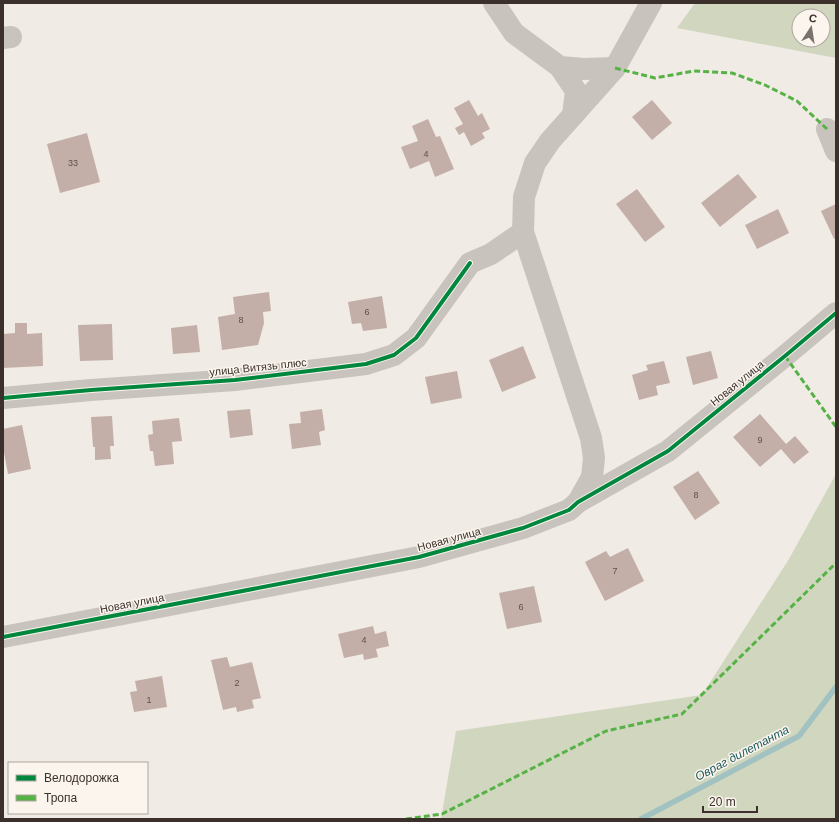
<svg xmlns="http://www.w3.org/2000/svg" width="839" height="822" viewBox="0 0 839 822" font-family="Helvetica,sans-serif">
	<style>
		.green { fill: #d1d6bf; fill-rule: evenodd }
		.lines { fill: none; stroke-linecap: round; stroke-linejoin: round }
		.stream { stroke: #a1c2c1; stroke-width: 5.5 }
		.building { fill: #c3afa7 }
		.minor { stroke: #c9c3be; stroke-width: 22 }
		.quiet { stroke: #57b246; stroke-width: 3; stroke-dasharray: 6 3; stroke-linecap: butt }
		.cycleway-casing { stroke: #fbf5ee; stroke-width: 6 }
		.cycleway { stroke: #00873e; stroke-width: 4 }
		.labels { text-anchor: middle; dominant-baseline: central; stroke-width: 3; stroke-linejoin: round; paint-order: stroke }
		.number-label { font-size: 9px; fill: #5d504a }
		.street-label { font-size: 11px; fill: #3b302b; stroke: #fbf5ee }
		.water-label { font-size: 12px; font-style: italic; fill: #1f5a5e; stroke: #fbf5ee }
	</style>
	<rect width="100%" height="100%" fill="#f0ebe5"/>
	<!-- green -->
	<g class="green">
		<path d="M 695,3 L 836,3 L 836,58 L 677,28 ZM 799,16 L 823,16 L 823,40 L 799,40 Z"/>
		<polygon points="836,474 836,819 441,819 456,731 702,695 789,559"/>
	</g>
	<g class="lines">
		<!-- stream -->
		<polyline class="stream" points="641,819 799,736 836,687"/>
	</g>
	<!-- building -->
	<g class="building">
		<polygon points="469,100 478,116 482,113 490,129 482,133 485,138 471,146 464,132 459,135 455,128 463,124 454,108"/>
		<polygon points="652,100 672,123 652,140 632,117"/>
		<polygon points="428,119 436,137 440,136 454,169 435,177 429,161 410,169 401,147 418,141 412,126"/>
		<polygon points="87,133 100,182 60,193 47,144"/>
		<polygon points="738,174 757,197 720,227 701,203"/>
		<polygon points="637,189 665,227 645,242 616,204"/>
		<polygon points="836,204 836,238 834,239 821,211"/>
		<polygon points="778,209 789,233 757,249 745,225"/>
		<polygon points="269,292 271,311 263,312 264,323 258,345 222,350 218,317 235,314 233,297"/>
		<polygon points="382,296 387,328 363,331 361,323 352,324 348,302"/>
		<polygon points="15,323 27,323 27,334 42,333 43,366 3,368 3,334 15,333"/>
		<polygon points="112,324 113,360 80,361 78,325"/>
		<polygon points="197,325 200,352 173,354 171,328"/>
		<polygon points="523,346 536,378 502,392 489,360"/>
		<polygon points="711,351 718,378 693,385 686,357"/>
		<polygon points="664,361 670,383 656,386 658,395 639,400 632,375 648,370 646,365"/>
		<polygon points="457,371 462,398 431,404 425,377"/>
		<polygon points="250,409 253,435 230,438 227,411"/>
		<polygon points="322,409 325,430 319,432 321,445 292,449 289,424 301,423 300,412"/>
		<polygon points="760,414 786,444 795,436 809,452 794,464 781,449 760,467 733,437"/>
		<polygon points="112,416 114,446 110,446 111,459 95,460 95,447 93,447 91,417"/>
		<polygon points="179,418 182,441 172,442 174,464 155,466 153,451 150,451 148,435 153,434 152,421"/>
		<polygon points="22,425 31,469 8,474 3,447 3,429"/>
		<polygon points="698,471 720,503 695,520 673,487"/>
		<polygon points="628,548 644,581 605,601 585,562 606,551 610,557"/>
		<polygon points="534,586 542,622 507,629 499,593"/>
		<polygon points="373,626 375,634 386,631 389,646 376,649 378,657 364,660 363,654 344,658 338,634"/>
		<polygon points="227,657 230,667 252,662 261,698 252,700 254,708 237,712 236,707 223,710 211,660"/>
		<polygon points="162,676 167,707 134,712 130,692 137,691 135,681"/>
	</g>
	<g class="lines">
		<!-- minor -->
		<g class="minor">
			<polyline points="494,3 514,33 560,67 584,69 615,68"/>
			<polyline points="3,38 11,37"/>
			<polyline points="560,67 576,91 573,115"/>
			<polyline points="827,129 836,151"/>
			<polyline points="3,398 91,390 235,380 366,364 394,355 416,338 470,263 491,254 523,232"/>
			<polyline points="578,502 592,477 594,458 591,438 523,232 524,197 535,163 550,141 615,68 651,3"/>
			<polyline points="3,637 419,557 523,528 569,510 578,502 668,451 785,356 836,313"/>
		</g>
		<!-- quiet -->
		<g class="quiet">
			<polyline points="615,68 655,78 694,71 732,73 765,85 797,101 827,129"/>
			<polyline points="785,356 836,427"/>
			<polyline points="406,819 442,814 606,731 682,714 836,563"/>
		</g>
		<defs>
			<g id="cycleway">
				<polyline points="3,398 91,390 235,380 366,364 394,355 416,338 470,263"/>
				<polyline points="3,637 419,557 523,528 569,510 578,502 668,451 785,356 836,313"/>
			</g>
		</defs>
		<!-- cycleway casing -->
		<use href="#cycleway" class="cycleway-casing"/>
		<!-- cycleway -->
		<use href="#cycleway" class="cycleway"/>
	</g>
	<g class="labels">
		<!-- number labels -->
		<g class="number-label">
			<text x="426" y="154">4</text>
			<text x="73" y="163">33</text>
			<text x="367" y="312">6</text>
			<text x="241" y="320">8</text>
			<text x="760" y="440">9</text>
			<text x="696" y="495">8</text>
			<text x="615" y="571">7</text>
			<text x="521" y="607">6</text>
			<text x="364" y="640">4</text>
			<text x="237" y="683">2</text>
			<text x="149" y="700">1</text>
		</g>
		<!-- street labels -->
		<g class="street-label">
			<text transform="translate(258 367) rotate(-6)">улица Витязь плюс</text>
			<text transform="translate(737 383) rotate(-39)">Новая улица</text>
			<text transform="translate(449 539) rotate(-15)">Новая улица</text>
			<text transform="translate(132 603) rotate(-11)">Новая улица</text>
		</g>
		<!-- water labels -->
		<g class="water-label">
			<text transform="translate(742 753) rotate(-28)">Овраг дилетанта</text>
		</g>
	</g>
	<!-- border -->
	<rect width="839" height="822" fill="none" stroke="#3b302b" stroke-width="8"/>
	<!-- legend -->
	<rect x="8" y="762" width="140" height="52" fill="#fbf5ee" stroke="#aea6a0"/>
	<rect x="16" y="775" width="20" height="6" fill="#00873e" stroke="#aea6a0"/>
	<text x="44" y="782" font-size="12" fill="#3b302b">Велодорожка</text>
	<rect x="16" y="795" width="20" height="6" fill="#57b246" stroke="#aea6a0"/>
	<text x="44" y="802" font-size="12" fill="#3b302b">Тропа</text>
	<!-- north arrow -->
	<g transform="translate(811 28) rotate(12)"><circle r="19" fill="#fbf5ee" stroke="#aea6a0"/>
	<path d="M0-3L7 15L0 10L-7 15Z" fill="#7a716c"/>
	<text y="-6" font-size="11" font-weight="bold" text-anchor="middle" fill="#3b302b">С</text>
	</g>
	<!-- scale -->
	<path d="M703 806v6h54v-6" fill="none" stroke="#3b302b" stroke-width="2"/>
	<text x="709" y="806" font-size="12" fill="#3b302b" stroke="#fbf5ee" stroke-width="3" paint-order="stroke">20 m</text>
</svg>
